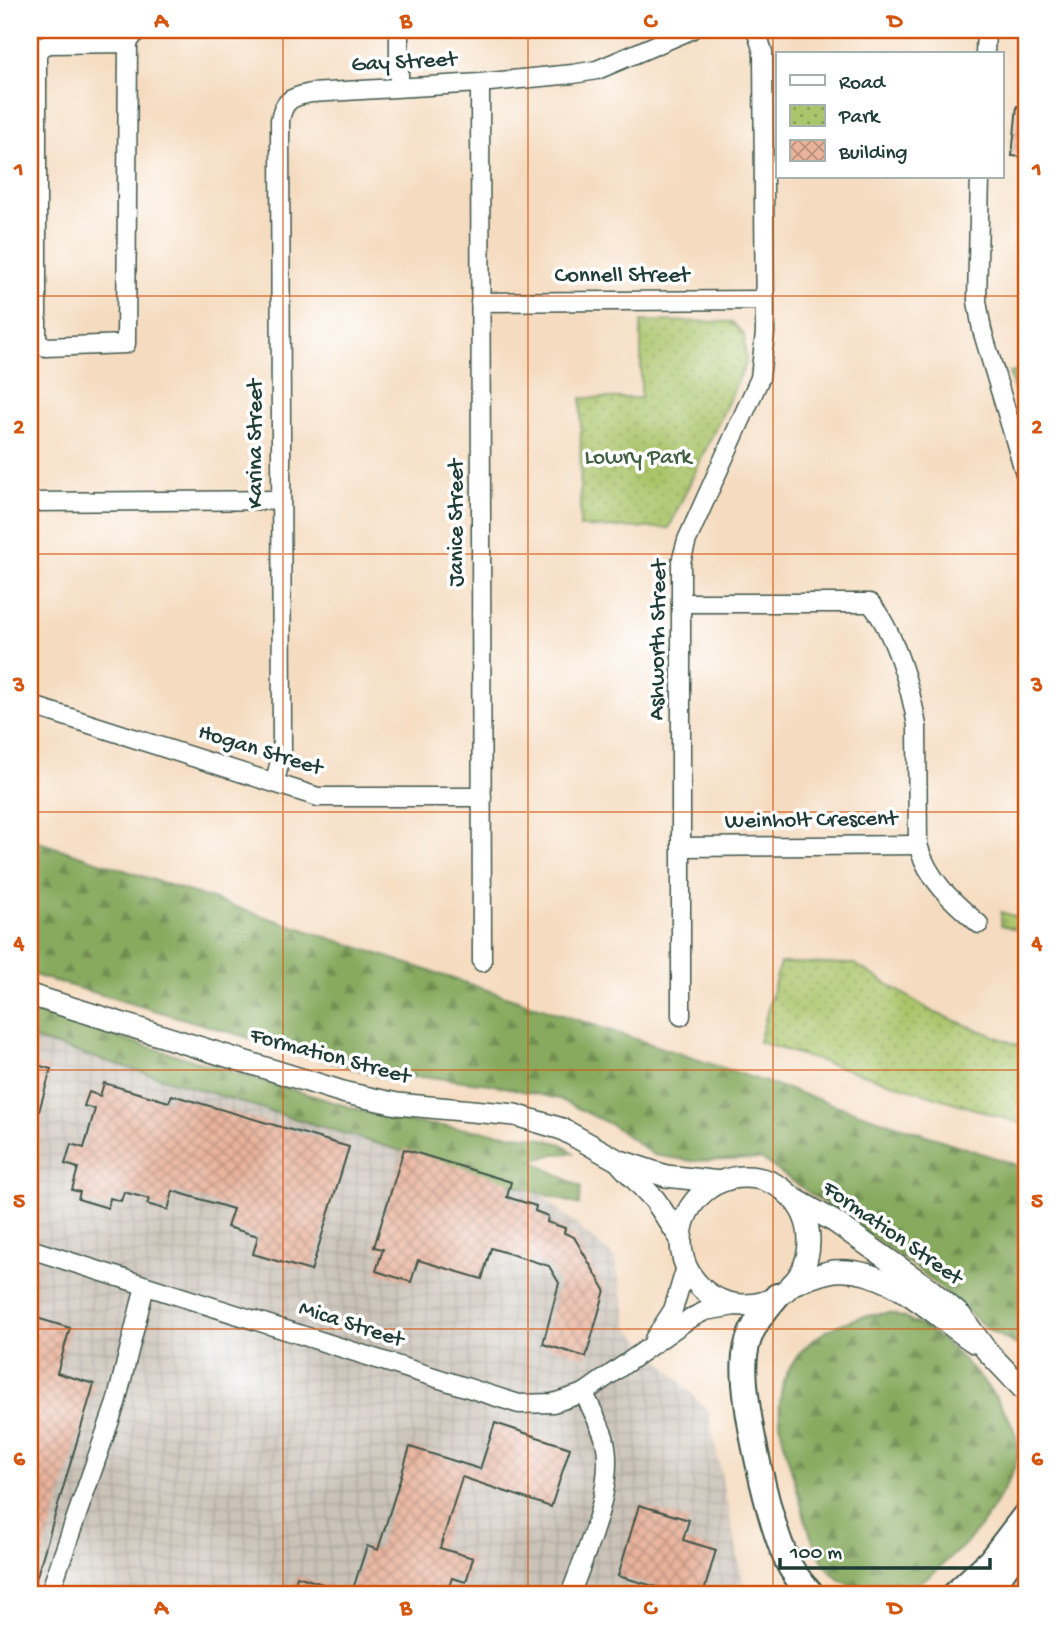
<svg xmlns="http://www.w3.org/2000/svg" width="1056" height="1625" viewBox="0 0 1056 1625" font-family="'Gochi Hand',sans-serif">
	<style>
		.industrial { fill: url(#industrial-grid) }
		.forest { fill: url(#forest-firs); stroke: #53744a; stroke-width: 2 }
		.park { fill: url(#park-dots); stroke: #648150; stroke-width: 2 }
		.building { fill: url(#building-cross-hatch) }
		.lines { fill: none; stroke-linecap: round; stroke-linejoin: round }
		.minor-casing { stroke: #3f5549; stroke-width: 21 }
		.major-casing { stroke: #3f5549; stroke-width: 24 }
		.highway-casing { stroke: #3f5549; stroke-width: 28 }
		.minor { stroke: #fff; stroke-width: 18 }
		.major { stroke: #fff; stroke-width: 21 }
		.highway { stroke: #fff; stroke-width: 24 }
		.grid { fill: none; stroke: #d45610; stroke-width: 2; stroke-opacity: 0.55 }
		.labels { text-anchor: middle; dominant-baseline: central; stroke-width: 7; stroke-linejoin: round; paint-order: stroke }
		.street-label { font-size: 23px; fill: #1f3d34; stroke: #fff }
		.park-label { font-size: 23px; fill: #425f42; stroke: #fff }
		.neatline { fill: none; stroke: #d45610; stroke-width: 2.5 }
		.grid-label { font-size: 23px; text-anchor: middle; font-weight: bold; fill: #d45610 }
	</style>
	<defs>
		<pattern id="industrial-grid" width="8" height="8" patternUnits="userSpaceOnUse" patternTransform="scale(1.75)"><rect width="8" height="8" fill="#cbc3b8"/><path d="M0 4h8M4 0v8" fill="none" stroke="#aea89f"/></pattern>
		<pattern id="forest-firs" width="22" height="20" patternUnits="userSpaceOnUse" patternTransform="scale(1.75)"><rect width="22" height="20" fill="#87aa5f"/><path d="M5 1l3.5 6h-7zM16 11l3.5 6h-7z" fill="#6e8c4f"/></pattern>
		<pattern id="park-dots" width="8" height="8" patternUnits="userSpaceOnUse" patternTransform="scale(1.75)"><rect width="8" height="8" fill="#aac56b"/><path d="M2 2h.1M6 6h.1" fill="none" stroke="#8aa159" stroke-width="1.8" stroke-linecap="round"/></pattern>
		<pattern id="building-cross-hatch" width="8" height="8" patternUnits="userSpaceOnUse" patternTransform="scale(1.75)"><rect width="8" height="8" fill="#e9b29b"/><path d="M0 0l8 8M0 8l8-8" fill="none" stroke="#bc927f"/></pattern>
	</defs>
	<rect width="100%" height="100%" fill="#fff"/>
	<filter id="ink" filterUnits="userSpaceOnUse"><feTurbulence type="fractalNoise" baseFrequency=".0143" numOctaves="2"/><feDisplacementMap in="SourceGraphic" scale="14" xChannelSelector="R" yChannelSelector="G"/><feConvolveMatrix kernelMatrix="1 2 1 2 8 2 1 2 1" color-interpolation-filters="sRGB"/></filter>
	<filter id="wash" filterUnits="userSpaceOnUse"><feTurbulence type="fractalNoise" baseFrequency=".00686" numOctaves="4" result="noise"/><feDisplacementMap in="SourceGraphic" scale="28" xChannelSelector="R" yChannelSelector="G"/><feGaussianBlur stdDeviation="1.57" result="paint"/><feColorMatrix in="noise" values="0 0 0 0 0 0 0 0 0 0 0 0 0 0 0 0 0 1.4 0 .05"/><feComposite in="paint" operator="in"/></filter>
	<g filter="url(#wash)">
		<rect width="100%" height="100%" fill="#f5dcc0"/>
		<!-- industrial -->
		<polygon class="industrial" points="30,1038 535,1190 615,1258 628,1326 708,1411 746,1595 30,1595"/>
		<!-- forest -->
		<g class="forest">
			<polygon points="1026,368 1026,428 1009,373"/>
			<polygon points="30,839 1026,1168 1026,1350 990,1331 923,1273 761,1159 692,1161 654,1155 612,1125 559,1099 490,1084 428,1077 387,1078 30,974"/>
			<polygon points="30,1011 393,1120 539,1138 562,1144 573,1153 554,1154 532,1161 581,1187 579,1205 30,1038"/>
			<path d="M 890,1313 C 906,1318 920,1324 933,1333 C 963,1356 1018,1412 1018,1450 C 1018,1475 978,1533 960,1549 C 949,1558 939,1569 928,1577 C 907,1592 864,1594 842,1581 C 816,1566 805,1519 798,1493 C 792,1469 782,1444 780,1421 C 774,1353 830,1316 890,1313 Z"/>
		</g>
		<!-- park -->
		<g class="park">
			<polygon points="641,321 732,322 744,335 746,363 669,528 580,527 581,398 641,398"/>
			<polygon points="1001,912 1026,920 1026,932 1001,925"/>
			<polygon points="780,963 855,964 933,1012 1025,1048 1026,1046 1026,1125 759,1042"/>
		</g>
		<g id="blocks">
			<!-- building -->
			<g class="building">
				<polygon points="1017,106 1026,106 1026,157 1012,156"/>
				<polygon points="30,1063 51,1069 33,1132 30,1131"/>
				<polygon points="104,1083 169,1102 172,1095 349,1147 311,1271 253,1254 258,1236 227,1227 233,1209 173,1191 168,1210 147,1204 149,1199 124,1192 121,1201 110,1198 108,1208 78,1199 80,1192 72,1190 78,1168 65,1164 71,1144 84,1148 95,1109 84,1106 89,1092 100,1096"/>
				<polygon points="404,1149 511,1182 507,1197 536,1206 535,1211 548,1216 547,1222 565,1228 564,1233 574,1237 605,1290 586,1357 543,1344 559,1283 549,1266 491,1248 482,1279 418,1260 411,1282 376,1271 383,1249 374,1247"/>
				<polygon points="30,1316 70,1328 57,1373 94,1384 33,1589 30,1589"/>
				<polygon points="495,1423 570,1448 551,1507 462,1477 440,1548 473,1558 466,1582 452,1578 446,1595 351,1595 367,1546 378,1550 410,1447 480,1469"/>
				<polygon points="639,1505 689,1520 683,1540 716,1550 703,1595 685,1595 618,1576"/>
				<polygon points="297,1576 351,1593 350,1595 291,1595"/>
			</g>
		</g>
	</g>
	<g filter="url(#ink)">
		<use href="#blocks" fill-opacity="0" stroke="#3f5549" stroke-width="2"/>
		<g class="lines">
			<defs>
				<g id="minor">
					<polyline points="399,30 399,86"/>
					<polyline points="128,43 49,44 41,47 37,54 37,339 40,345 46,347 126,344 128,43 137,30"/>
					<polyline points="985,54 986,30"/>
					<polyline points="480,83 482,962"/>
					<polyline points="980,177 977,301 982,330 1026,477"/>
					<polyline points="480,302 764,300"/>
					<polyline points="30,502 281,500"/>
					<path d="M 681,603 L 870,603 C 894,630 911,689 917,726 L 918,845 C 928,880 952,901 979,924"/>
					<polyline points="30,705 318,797 482,797"/>
					<path d="M 275,781 L 282,753 L 280,120 C 284,100 291,97 311,93 L 480,83 L 573,74 L 597,70 L 691,30"/>
					<polyline points="682,847 918,845"/>
					<polyline points="681,1016 681,562 687,540 760,378 765,333 763,52 756,30"/>
					<polyline points="30,1249 519,1404 553,1403 584,1393 689,1319 705,1311 741,1305"/>
					<polyline points="654,1339 673,1310 686,1267"/>
					<polyline points="49,1595 116,1403 145,1286"/>
					<path d="M 570,1595 C 586,1552 617,1483 604,1437 C 599,1422 590,1407 584,1393"/>
				</g>
				<g id="major">
					<polyline points="30,995 346,1093 397,1104 515,1115 562,1129 617,1160 666,1176 720,1182"/>
					<polyline points="621,1164 655,1200 681,1239"/>
					<circle cx="745" cy="1241" r="64"/>
					<polyline points="793,1198 835,1222 927,1287 961,1316 986,1350 1026,1392"/>
					<path d="M 792,1284 C 805,1280 820,1273 834,1271 C 889,1266 933,1315 974,1342"/>
				</g>
				<g id="highway">
					<path d="M 777,1296 C 761,1315 748,1330 745,1356 C 740,1397 767,1511 783,1551 C 789,1568 800,1583 813,1595"/>
					<polyline points="954,1595 990,1561 1026,1514"/>
					<polyline points="987,1595 1018,1549"/>
				</g>
			</defs>
			<!-- minor casing -->
			<use href="#minor" class="minor-casing"/>
			<!-- major casing -->
			<use href="#major" class="major-casing"/>
			<!-- highway casing -->
			<use href="#highway" class="highway-casing"/>
			<!-- minor -->
			<use href="#minor" class="minor"/>
			<!-- major -->
			<use href="#major" class="major"/>
			<!-- highway -->
			<use href="#highway" class="highway"/>
		</g>
	</g>
	<!-- grid -->
	<path class="grid" d="M 283,30 L 283,1595M 528,30 L 528,1595M 773,30 L 773,1595M 30,296 L 1026,296M 30,554 L 1026,554M 30,812 L 1026,812M 30,1070 L 1026,1070M 30,1329 L 1026,1329"/>
	<g class="labels">
		<!-- street labels -->
		<g class="street-label">
			<text transform="translate(404 63) rotate(-3)">Gay Street</text>
			<text x="622" y="276">Connell Street</text>
			<text transform="translate(256 444) rotate(-90)">Karina Street</text>
			<text transform="translate(457 523) rotate(-90)">Janice Street</text>
			<text transform="translate(659 640) rotate(-89)">Ashworth Street</text>
			<text transform="translate(260 751) rotate(17)">Hogan Street</text>
			<text transform="translate(811 821) rotate(-1)">Weinholt Crescent</text>
			<text transform="translate(330 1057) rotate(15)">Formation Street</text>
			<text transform="translate(892 1234) rotate(35)">Formation Street</text>
			<text transform="translate(351 1325) rotate(18)">Mica Street</text>
		</g>
		<!-- park labels -->
		<g class="park-label">
			<text x="638" y="458">Lowry Park</text>
		</g>
	</g>
	<!-- margin -->
	<rect width="1056" height="1625" fill="none" stroke="#fff" stroke-width="77"/>
	<!-- legend -->
	<rect x="776" y="52" width="228" height="126" fill="#ffffff" stroke="#a5b1ae" stroke-width="2"/>
	<rect x="790" y="75" width="35" height="10" fill="#ffffff" stroke="#a5b1ae" stroke-width="2"/>
	<text x="839" y="88" font-size="21" fill="#1f3d34">Road</text>
	<rect x="790" y="105" width="35" height="21" fill="url(#park-dots)" stroke="#a5b1ae" stroke-width="2"/>
	<text x="839" y="122" font-size="21" fill="#1f3d34">Park</text>
	<rect x="790" y="140" width="35" height="21" fill="url(#building-cross-hatch)" stroke="#a5b1ae" stroke-width="2"/>
	<text x="839" y="158" font-size="21" fill="#1f3d34">Building</text>
	<!-- scale -->
	<path d="M780 1558v10h210v-10" fill="none" stroke="#1f3d34" stroke-width="3.5"/>
	<text x="790" y="1558" font-size="21" fill="#1f3d34" stroke="#ffffff" stroke-width="5" paint-order="stroke">100 m</text>
	<rect x="38" y="38" width="980" height="1548" class="neatline"/>
	<g class="grid-label">
		<text x="161" y="27">A</text>
		<text x="406" y="27">B</text>
		<text x="650" y="27">C</text>
		<text x="895" y="27">D</text>
		<text x="19" y="175">1</text>
		<text x="1037" y="175">1</text>
		<text x="19" y="433">2</text>
		<text x="1037" y="433">2</text>
		<text x="19" y="691">3</text>
		<text x="1037" y="691">3</text>
		<text x="19" y="949">4</text>
		<text x="1037" y="949">4</text>
		<text x="19" y="1207">5</text>
		<text x="1037" y="1207">5</text>
		<text x="19" y="1465">6</text>
		<text x="1037" y="1465">6</text>
		<text x="161" y="1614">A</text>
		<text x="406" y="1614">B</text>
		<text x="650" y="1614">C</text>
		<text x="895" y="1614">D</text>
	</g>
</svg>
